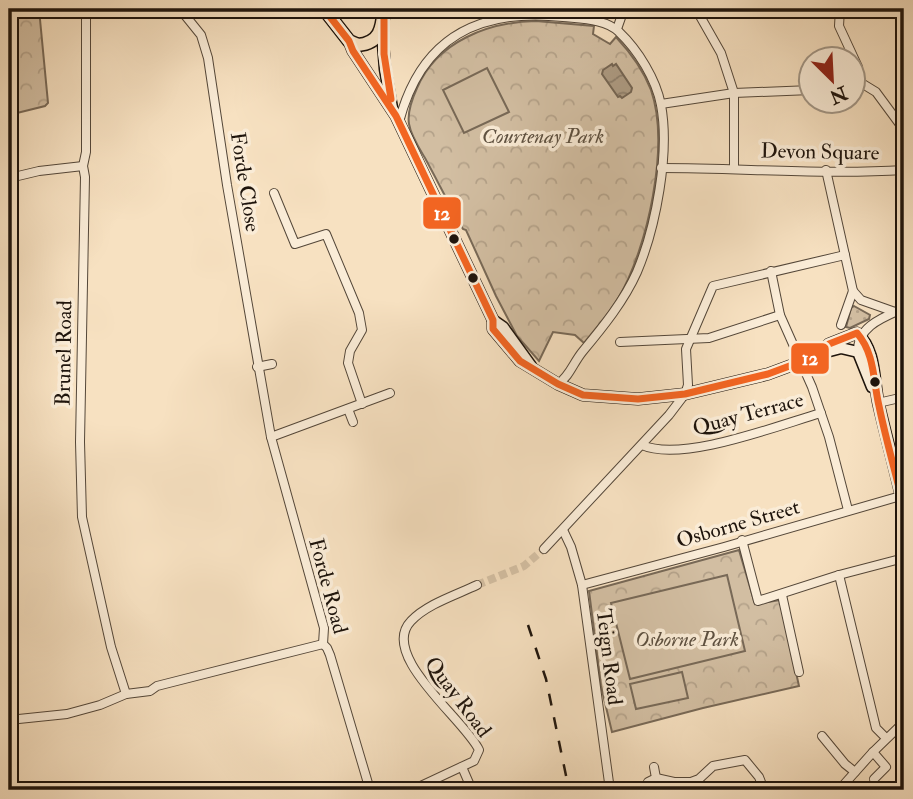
<svg xmlns="http://www.w3.org/2000/svg" width="913" height="799" viewBox="0 0 913 799" font-family="'IM FELL Double Pica',serif">
	<style>
		.grass { fill: url(#grass-dots); stroke: #786957; stroke-width: 2 }
		.forest { fill: url(#forest-crowns); stroke: #786957; stroke-width: 2 }
		.garden { fill: #d2bea2; stroke: #786957; stroke-width: 2 }
		.water { fill: url(#water-waves); stroke: #746553; stroke-width: 2 }
		.lines { fill: none; stroke-linecap: round; stroke-linejoin: round }
		.street-tunnel { stroke: #d6c2a6; stroke-width: 8; stroke-dasharray: 8 4; stroke-linecap: butt }
		.street-casing { stroke: #544739; stroke-width: 10 }
		.secondary-casing { stroke: #1e140c; stroke-width: 13 }
		.primary-casing { stroke: #1e140c; stroke-width: 15 }
		.street { stroke: #faecd7; stroke-width: 8 }
		.secondary { stroke: #faecd7; stroke-width: 10 }
		.primary { stroke: #f7e1c1; stroke-width: 12 }
		.rail { stroke: #1e140c; stroke-width: 2.5; stroke-dasharray: 12 12; stroke-linecap: butt }
		.bus-1-casing { stroke: #faecd7; stroke-width: 12 }
		.bus-1 { stroke: #f26522; stroke-width: 7 }
		.bus-dot { fill: #1e140c; stroke: #faecd7; stroke-width: 2.5 }
		.labels { text-anchor: middle; dominant-baseline: central; stroke-width: 7; stroke-linejoin: round; paint-order: stroke }
		.park-label { font-size: 21px; font-style: italic; fill: #5d5040; stroke: #faecd7 }
		.street-label { font-size: 21px; fill: #1e140c; stroke: #faecd7 }
		.line-badge { stroke: #faecd7; stroke-width: 2.5 }
		.badge-label { font-size: 19px; text-anchor: middle; font-weight: bold; fill: #fff }
	</style>
	<defs>
		<pattern id="grass-dots" width="8" height="8" patternUnits="userSpaceOnUse" patternTransform="scale(1.75)"><rect width="8" height="8" fill="#d2bea2"/><path d="M2 2h.1M6 6h.1" fill="none" stroke="#b4a28a" stroke-width="1.8" stroke-linecap="round"/></pattern>
		<pattern id="forest-crowns" width="20" height="18" patternUnits="userSpaceOnUse" patternTransform="scale(1.75)"><rect width="20" height="18" fill="#d2bea2"/><path d="M2 6a3 3 0 1 1 6 0M12 15a3 3 0 1 1 6 0" fill="none" stroke="#b4a28a"/></pattern>
		<pattern id="water-waves" width="16" height="10" patternUnits="userSpaceOnUse" patternTransform="scale(1.75)"><rect width="16" height="10" fill="#ad9b83"/><path d="M0 5q4-4 8 0t8 0" fill="none" stroke="#8c7d6a"/></pattern>
	</defs>
	<rect width="100%" height="100%" fill="#f7e1c1"/>
	<filter id="stains"><feTurbulence type="fractalNoise" baseFrequency=".00286" numOctaves="4"/><feColorMatrix values="0 0 0 0 .2 0 0 0 0 .09 0 0 0 0 .02 0 0 0 .5 -.17"/></filter>
	<radialGradient id="worn" r=".72"><stop offset=".6" stop-color="#630" stop-opacity="0"/><stop offset="1" stop-color="#630" stop-opacity=".3"/></radialGradient>
	<!-- grass -->
	<polygon class="grass" points="854,306 870,315 869,319 850,328 846,327 851,308"/>
	<!-- forest -->
	<g class="forest">
		<polygon points="9,9 39,9 48,103 45,106 9,115"/>
		<path d="M 536,21 L 594,26 L 593,34 L 610,44 L 616,37 C 631,53 643,69 651,90 C 670,145 648,247 619,297 C 609,314 596,328 584,343 L 575,335 L 553,332 L 539,361 L 517,336 L 496,296 L 466,230 L 463,229 C 450,206 438,182 425,158 C 419,148 411,136 409,124 C 407,112 412,99 417,88 C 437,41 489,22 536,21 Z"/>
		<polygon points="739,550 755,604 780,600 799,686 703,708 612,732 601,686 589,591"/>
	</g>
	<!-- garden -->
	<g class="garden">
		<polygon points="487,68 509,112 464,133 443,90"/>
		<polygon points="727,575 745,651 630,679 611,603"/>
		<polygon points="682,672 688,698 636,709 630,684"/>
	</g>
	<!-- water -->
	<polygon class="water" points="612,64 613,66 616,64 632,88 631,92 622,98 620,96 618,97 602,74 603,70"/>
	<g class="lines">
		<!-- street-tunnel -->
		<polyline class="street-tunnel" points="477,585 524,566 544,549"/>
		<defs>
			<g id="street">
				<polyline points="86,9 86,152 83,166 85,177 80,442 82,517 111,647 126,694"/>
				<polyline points="180,9 201,35 208,58 227,185 271,437 324,628 323,644 327,648 330,655 370,790"/>
				<polyline points="696,9 721,53 734,93 734,168"/>
				<polyline points="840,9 839,26 858,67 858,81 876,92 904,130"/>
				<polyline points="902,9 904,14"/>
				<polyline points="617,29 624,9"/>
				<polyline points="661,104 734,93 811,90"/>
				<path d="M 399,122 C 421,37 479,8 563,17 C 581,19 606,19 619,32 C 638,50 656,79 661,105 C 670,153 656,227 637,272 C 624,301 603,327 583,351 C 573,363 570,376 558,384"/>
				<path d="M 661,168 C 742,168 824,175 904,170"/>
				<polyline points="826,170 853,291 841,325"/>
				<polyline points="18,176 39,171 83,166"/>
				<polyline points="274,193 295,244 326,234 359,313 362,330 350,351 348,363 362,404"/>
				<polyline points="771,271 780,315 812,387 829,437 848,510"/>
				<polyline points="853,291 861,300 895,312"/>
				<polyline points="620,342 709,338 780,315"/>
				<path d="M 858,352 C 857,326 884,317 904,308"/>
				<polyline points="257,367 272,364"/>
				<polyline points="878,403 904,397"/>
				<polyline points="348,409 353,422"/>
				<polyline points="271,437 390,393"/>
				<path d="M 642,445 C 682,463 779,425 821,413"/>
				<polyline points="563,530 571,547 582,585 610,790"/>
				<polyline points="742,540 758,601 839,575 904,558"/>
				<polyline points="544,549 669,415 685,394 688,385 686,349 713,286 845,255"/>
				<polyline points="839,575 876,728 886,738"/>
				<polyline points="582,585 724,547 904,495"/>
				<polyline points="782,595 799,672"/>
				<polyline points="9,720 67,714 100,705 126,694 150,691 157,686 323,644"/>
				<polyline points="822,736 845,764 855,772"/>
				<polyline points="873,752 886,767 874,779"/>
				<polyline points="462,767 472,790"/>
				<polyline points="656,778 674,782 691,782 699,779 713,766 745,760 759,777 764,790"/>
				<polyline points="648,782 656,778 654,767"/>
				<path d="M 412,790 L 474,761 L 479,750 C 466,721 378,655 411,621 C 427,604 456,595 477,585"/>
				<polyline points="839,790 873,752 904,722"/>
			</g>
			<g id="secondary">
				<polyline points="382,31 385,69 392,108"/>
				<path d="M 349,41 L 353,51 L 396,116 L 493,320 L 493,329 L 520,361 L 558,384 L 583,395 L 638,399 L 685,394 L 768,374 L 811,358 L 819,353 L 829,344 L 857,333 C 877,351 873,382 879,406 C 887,440 896,473 904,508"/>
				<polyline points="493,320 503,327 531,366"/>
				<polyline points="822,353 841,348 858,352 872,387"/>
			</g>
			<path id="primary" d="M 324,9 L 349,41 L 358,45 C 381,43 382,27 384,9"/>
		</defs>
		<!-- street casing -->
		<use href="#street" class="street-casing"/>
		<!-- secondary casing -->
		<use href="#secondary" class="secondary-casing"/>
		<!-- primary casing -->
		<use href="#primary" class="primary-casing"/>
		<!-- street -->
		<use href="#street" class="street"/>
		<!-- secondary -->
		<use href="#secondary" class="secondary"/>
		<!-- primary -->
		<use href="#primary" class="primary"/>
		<!-- rail -->
		<polyline class="rail" points="528,625 546,679 569,790"/>
		<defs>
			<g id="bus-1">
				<path d="M 324,9 L 349,41 L 353,51 L 396,116 L 493,320 L 493,329 L 520,361 L 558,384 L 583,395 L 638,399 L 685,394 L 768,374 L 811,358 L 829,344 L 857,333 C 875,354 873,380 879,406 C 886,440 896,474 904,508"/>
				<polyline points="384,9 384,54 391,99"/>
			</g>
		</defs>
		<!-- bus-1 casing -->
		<use href="#bus-1" class="bus-1-casing"/>
		<!-- bus-1 -->
		<use href="#bus-1" class="bus-1"/>
	</g>
	<!-- markers -->
	<g class="bus-dot">
		<circle cx="454" cy="239" r="6"/>
		<circle cx="473" cy="278" r="6"/>
		<circle cx="875" cy="382" r="6"/>
	</g>
	<g class="labels">
		<!-- park labels -->
		<g class="park-label">
			<text x="543" y="136">Courtenay Park</text>
			<text x="687" y="639">Osborne Park</text>
		</g>
		<!-- street labels -->
		<g class="street-label">
			<text transform="translate(820 152) rotate(1)">Devon Square</text>
			<text transform="translate(245 182) rotate(81)">Forde Close</text>
			<text transform="translate(64 353) rotate(-89)">Brunel Road</text>
			<text transform="translate(748 414) rotate(-15)">Quay Terrace</text>
			<text transform="translate(738 524) rotate(-16)">Osborne Street</text>
			<text transform="translate(328 586) rotate(75)">Forde Road</text>
			<text transform="translate(609 657) rotate(83)">Teign Road</text>
			<text transform="translate(458 697) rotate(53)">Quay Road</text>
		</g>
	</g>
	<g class="line-badge">
		<rect x="422" y="196" width="40" height="34" rx="7" fill="#f26522"/>
		<rect x="790" y="342" width="40" height="33" rx="7" fill="#f26522"/>
	</g>
	<g class="badge-label">
		<text x="442" y="220">12</text>
		<text x="810" y="365">12</text>
	</g>
	<!-- margin -->
	<rect width="913" height="799" fill="none" stroke="#f7e1c1" stroke-width="35"/>
	<rect x="10" y="10" width="892" height="778" fill="none" stroke="#1e140c" stroke-width="3.5"/>
	<rect x="18" y="18" width="878" height="764" fill="none" stroke="#1e140c" stroke-width="2"/>
	<!-- north arrow -->
	<g transform="translate(832 80) rotate(156)"><circle r="33" fill="#faecd7" stroke="#a29686" stroke-width="2"/>
	<path d="M0-5L12 26L0 18L-12 26Z" fill="#8f2418"/>
	<text y="-10" font-size="19" font-weight="bold" text-anchor="middle" fill="#1e140c">N</text>
	</g>
	<rect width="100%" height="100%" filter="url(#stains)"/>
	<rect width="100%" height="100%" fill="url(#worn)"/>
</svg>
